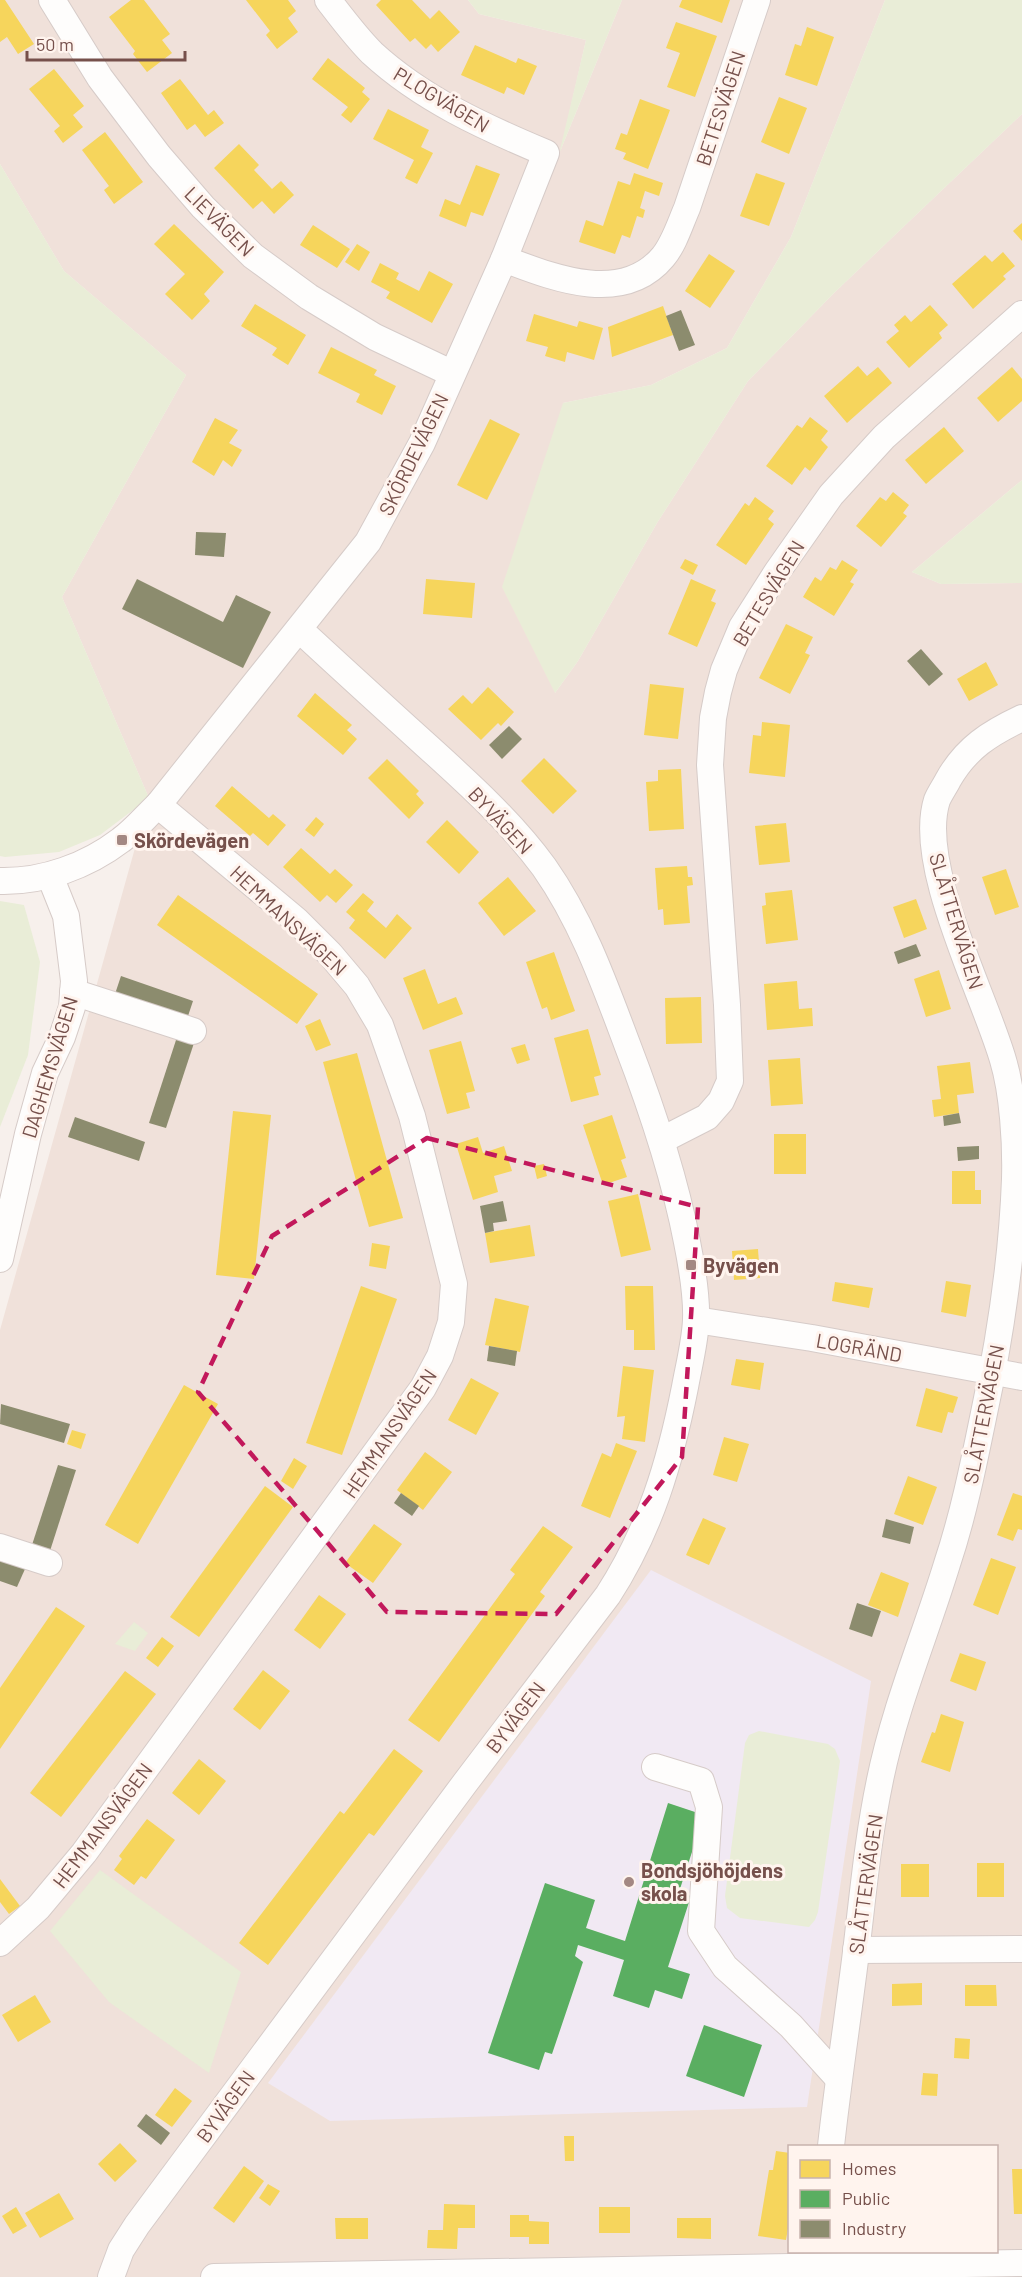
<svg xmlns="http://www.w3.org/2000/svg" width="1022" height="2277" viewBox="0 0 1022 2277" font-family="Barlow,sans-serif">
	<style>
		.residential { fill: #f0e1da; fill-rule: evenodd }
		.education { fill: #f1e9f3 }
		.green { fill: #e9edd7 }
		.homes { fill: #f6d55c }
		.public { fill: #5aae61 }
		.industry { fill: #8c8c6e }
		.lines { fill: none; stroke-linecap: round; stroke-linejoin: round }
		.minor-casing { stroke: #d6cbc8; stroke-width: 28 }
		.minor { stroke: #fefdfc; stroke-width: 26 }
		.marked { fill: none; stroke: #c2185b; stroke-width: 4.5; stroke-dasharray: 12 8; stroke-linejoin: round }
		.poi-dot { fill: #a38883; stroke: #fff4ee; stroke-width: 2 }
		.labels { text-anchor: middle; dominant-baseline: central; stroke-width: 6; stroke-linejoin: round; paint-order: stroke }
		.street-label { font-size: 20px; fill: #76504b; stroke: #fff4ee }
		.poi-label { font-size: 20px; font-weight: bold; fill: #76504b; stroke: #fff4ee; text-anchor: start }
	</style>
	<rect width="100%" height="100%" fill="#f7f0ec"/>
	<!-- residential -->
	<path class="residential" d="M 0,0 L 468,0 L 479,14 L 586,40 L 561,149 L 622,0 L 885,0 L 791,237 L 727,348 L 651,385 L 563,403 L 555,693 L 578,661 L 657,523 L 748,381 L 834,293 L 1022,114 L 1022,480 L 912,572 L 941,584 L 1022,583 L 1022,2277 L 0,2277 L 0,1330 L 149,798 L 62,597 L 186,375 L 64,271 L 0,164 ZM 790,2146 L 996,2146 L 996,2252 L 790,2252 Z"/>
	<!-- education -->
	<polygon class="education" points="651,1570 871,1681 807,2107 330,2121 268,2083"/>
	<!-- green -->
	<g class="green">
		<polygon points="468,0 622,0 559,154 586,40 479,14"/>
		<polygon points="885,0 1022,0 1022,114 834,293 748,381 657,523 578,661 555,693 502,587 563,403 651,385 727,348 791,237"/>
		<polygon points="0,164 64,271 186,375 62,597 149,798 100,835 59,852 5,857 0,856"/>
		<polygon points="1022,480 1022,583 941,584 912,572"/>
		<polygon points="0,901 24,905 40,962 28,1055 0,1127"/>
		<polygon points="134,1622 148,1633 135,1651 115,1644"/>
		<polygon points="759,1731 828,1744 835,1749 840,1761 818,1912 815,1920 809,1927 740,1918 727,1908 725,1896 745,1743 749,1735"/>
		<polygon points="100,1870 241,1972 209,2073 109,2002 50,1931"/>
	</g>
	<!-- homes -->
	<g class="homes">
		<polygon points="0,0 5,0 34,44 18,54 7,37 0,42"/>
		<polygon points="131,0 144,0 170,34 162,40 172,53 147,72 133,54 135,51 109,17"/>
		<polygon points="246,0 288,0 296,11 288,18 298,32 277,49 266,35 270,31"/>
		<polygon points="381,0 412,0 430,19 439,10 460,32 438,52 431,44 426,49 415,38 410,42 376,5"/>
		<polygon points="682,0 730,0 722,23 679,7"/>
		<polygon points="676,22 717,36 695,97 667,87 680,53 666,48"/>
		<polygon points="807,27 834,37 817,86 785,75 795,44 801,46"/>
		<polygon points="475,45 516,63 518,58 537,66 524,95 507,87 504,94 461,75"/>
		<polygon points="328,58 365,88 362,92 370,99 351,123 341,115 348,107 312,79"/>
		<polygon points="54,69 84,106 73,115 83,127 63,143 54,131 60,126 29,89"/>
		<polygon points="180,79 208,115 214,110 224,123 205,137 195,124 187,130 161,93"/>
		<polygon points="779,97 807,108 789,154 761,142"/>
		<polygon points="640,99 670,110 648,169 623,159 626,153 615,149 621,133 627,135"/>
		<polygon points="388,109 429,130 421,147 433,153 417,184 405,178 414,160 373,139"/>
		<polygon points="105,132 143,182 114,204 104,190 109,186 82,150"/>
		<polygon points="239,144 259,165 254,170 272,189 281,181 294,195 274,214 262,201 253,209 214,168"/>
		<polygon points="476,165 500,174 483,216 471,212 466,227 439,216 445,199 460,205"/>
		<polygon points="634,173 663,183 659,196 645,191 640,208 645,210 643,218 637,216 630,238 622,235 615,254 579,242 586,220 603,226 618,181 630,185"/>
		<polygon points="756,173 785,183 769,226 740,216"/>
		<polygon points="1022,223 1022,241 1013,231"/>
		<polygon points="174,224 224,272 204,294 210,301 192,320 165,294 185,274 154,244"/>
		<polygon points="313,225 350,249 337,268 300,245"/>
		<polygon points="357,244 370,252 359,271 345,262"/>
		<polygon points="1003,252 1015,266 1003,276 1006,279 973,309 952,284 985,255 992,262"/>
		<polygon points="709,254 735,271 710,308 685,291"/>
		<polygon points="380,263 399,273 396,279 419,291 429,271 453,284 432,323 386,298 390,292 371,282"/>
		<polygon points="255,304 306,335 288,365 272,355 277,348 241,326"/>
		<polygon points="930,305 948,325 939,333 942,338 909,368 886,342 899,331 894,325 905,315 911,322"/>
		<polygon points="663,306 673,335 612,357 608,327"/>
		<polygon points="534,314 577,327 579,321 603,328 594,360 567,352 565,362 545,356 548,347 526,341"/>
		<polygon points="331,347 377,370 374,375 396,386 382,415 356,402 360,394 318,373"/>
		<polygon points="858,366 867,376 878,367 892,383 847,423 824,396"/>
		<polygon points="1012,367 1022,379 1022,401 998,422 977,398"/>
		<polygon points="810,417 828,431 821,440 828,447 810,471 805,467 792,485 766,466 797,425 802,428"/>
		<polygon points="215,418 238,430 229,443 242,450 232,467 223,460 214,476 192,462"/>
		<polygon points="490,419 520,434 487,500 457,485"/>
		<polygon points="944,427 964,451 926,484 905,460"/>
		<polygon points="893,492 909,505 903,513 907,516 881,547 856,526 880,497 886,501"/>
		<polygon points="755,497 774,511 768,519 774,524 746,565 716,545 745,503 749,506"/>
		<polygon points="685,559 698,565 693,575 680,568"/>
		<polygon points="842,560 858,570 850,582 854,584 834,616 803,597 815,577 821,581 830,567 836,570"/>
		<polygon points="426,579 475,583 472,618 423,614"/>
		<polygon points="691,579 716,590 711,601 716,603 697,647 668,634"/>
		<polygon points="786,624 813,637 805,653 810,655 790,694 759,678"/>
		<polygon points="986,662 998,685 969,701 957,679"/>
		<polygon points="650,684 684,688 678,739 644,735"/>
		<polygon points="488,687 514,712 501,726 498,723 481,740 448,709 463,695 472,704"/>
		<polygon points="315,693 352,725 347,730 357,739 343,755 297,716"/>
		<polygon points="762,722 790,725 785,777 749,773 753,735 761,736"/>
		<polygon points="544,758 577,791 553,814 521,781"/>
		<polygon points="387,759 419,791 416,794 424,803 409,819 368,778"/>
		<polygon points="681,769 684,829 649,831 646,782 658,781 658,770"/>
		<polygon points="232,786 269,818 273,814 286,825 268,846 253,833 250,836 215,806"/>
		<polygon points="316,817 324,824 314,837 305,830"/>
		<polygon points="447,820 479,852 459,874 426,842"/>
		<polygon points="786,823 790,862 759,865 755,826"/>
		<polygon points="301,848 330,874 335,869 353,885 336,903 327,895 320,902 283,867"/>
		<polygon points="687,866 688,877 692,877 693,885 687,886 690,923 664,925 663,909 658,910 655,868"/>
		<polygon points="1006,869 1019,907 995,915 982,877"/>
		<polygon points="508,877 536,911 504,936 478,903"/>
		<polygon points="792,890 798,940 766,944 762,906 766,905 765,893"/>
		<polygon points="363,893 374,902 367,911 386,928 397,914 412,928 385,959 349,928 355,920 346,912"/>
		<polygon points="178,895 318,994 297,1024 157,925"/>
		<polygon points="916,899 927,929 904,938 893,907"/>
		<polygon points="554,952 575,1011 551,1020 547,1007 542,1009 526,962"/>
		<polygon points="425,969 438,1004 456,997 463,1014 423,1030 403,978"/>
		<polygon points="939,970 951,1009 926,1017 914,979"/>
		<polygon points="797,981 799,1009 812,1008 813,1026 767,1030 764,984"/>
		<polygon points="701,997 702,1043 666,1044 665,998"/>
		<polygon points="320,1019 331,1045 316,1051 305,1026"/>
		<polygon points="588,1029 601,1075 594,1077 599,1095 571,1102 554,1038"/>
		<polygon points="461,1041 475,1091 466,1093 470,1108 447,1114 429,1050"/>
		<polygon points="525,1044 530,1060 517,1064 511,1048"/>
		<polygon points="357,1053 403,1218 369,1227 323,1062"/>
		<polygon points="800,1058 803,1104 771,1106 768,1060"/>
		<polygon points="970,1062 974,1093 957,1095 959,1113 934,1117 932,1100 941,1099 937,1066"/>
		<polygon points="233,1111 271,1115 254,1279 216,1275"/>
		<polygon points="612,1115 626,1158 621,1160 627,1177 603,1185 583,1125"/>
		<rect x="774" y="1134" width="32" height="40"/>
		<polygon points="478,1137 483,1153 504,1146 512,1171 494,1176 498,1192 473,1200 456,1144"/>
		<polygon points="544,1164 547,1176 537,1179 534,1166"/>
		<polygon points="952,1171 975,1171 975,1190 981,1190 981,1204 952,1204"/>
		<polygon points="638,1194 651,1250 621,1257 608,1201"/>
		<polygon points="530,1225 535,1256 490,1263 485,1233"/>
		<polygon points="372,1243 390,1246 386,1269 369,1266"/>
		<polygon points="758,1249 760,1278 734,1280 732,1251"/>
		<polygon points="946,1281 971,1285 966,1317 941,1312"/>
		<polygon points="835,1282 873,1288 869,1308 832,1301"/>
		<polygon points="361,1286 397,1299 342,1455 306,1443"/>
		<polygon points="625,1286 653,1286 655,1350 634,1350 634,1330 626,1330"/>
		<polygon points="495,1298 529,1306 520,1352 485,1345"/>
		<polygon points="736,1359 764,1363 760,1390 731,1385"/>
		<polygon points="623,1366 654,1370 645,1442 622,1439 625,1416 617,1417"/>
		<polygon points="471,1378 499,1393 476,1435 448,1420"/>
		<polygon points="184,1385 218,1404 138,1544 105,1525"/>
		<polygon points="926,1388 958,1397 953,1413 948,1412 942,1433 916,1426"/>
		<polygon points="72,1430 86,1434 81,1449 67,1444"/>
		<polygon points="724,1437 749,1444 737,1482 713,1475"/>
		<polygon points="616,1443 637,1451 610,1518 581,1506 602,1453 611,1457"/>
		<polygon points="425,1452 452,1472 423,1510 397,1490"/>
		<polygon points="294,1458 307,1466 293,1489 281,1481"/>
		<polygon points="908,1476 937,1487 923,1525 894,1514"/>
		<polygon points="265,1486 293,1507 199,1637 170,1617"/>
		<polygon points="1013,1493 1022,1496 1022,1530 1018,1529 1013,1541 997,1535"/>
		<polygon points="703,1518 726,1528 709,1565 686,1555"/>
		<polygon points="374,1524 402,1544 373,1583 345,1563"/>
		<polygon points="543,1526 573,1547 540,1592 545,1596 439,1742 408,1720 515,1574 510,1570"/>
		<polygon points="991,1558 1016,1567 998,1615 973,1605"/>
		<polygon points="881,1572 909,1583 898,1617 868,1605"/>
		<polygon points="319,1595 346,1614 320,1649 294,1630"/>
		<polygon points="56,1607 85,1626 0,1749 0,1688"/>
		<polygon points="162,1637 174,1646 158,1667 146,1658"/>
		<polygon points="960,1653 986,1662 976,1691 950,1681"/>
		<polygon points="263,1670 290,1691 260,1730 233,1709"/>
		<polygon points="125,1671 156,1694 61,1817 30,1793"/>
		<polygon points="941,1714 964,1722 950,1772 921,1762 932,1732 935,1733"/>
		<polygon points="394,1749 423,1771 374,1836 369,1833 268,1965 239,1943 340,1811 344,1814"/>
		<polygon points="199,1759 226,1781 199,1815 172,1793"/>
		<polygon points="147,1819 175,1840 146,1879 141,1876 134,1885 114,1870 122,1859 119,1856"/>
		<rect x="977" y="1863" width="27" height="34"/>
		<rect x="901" y="1864" width="28" height="33"/>
		<polygon points="0,1879 20,1906 9,1914 0,1902"/>
		<polygon points="922,1983 922,2005 892,2006 892,1984"/>
		<polygon points="965,1985 996,1985 997,2006 965,2006"/>
		<polygon points="35,1995 51,2022 18,2042 2,2015"/>
		<polygon points="955,2038 970,2039 969,2059 954,2058"/>
		<polygon points="923,2073 938,2074 937,2096 921,2095"/>
		<polygon points="175,2088 192,2101 172,2127 155,2115"/>
		<polygon points="564,2136 574,2136 574,2161 565,2161"/>
		<polygon points="120,2143 137,2161 115,2182 98,2164"/>
		<polygon points="776,2151 790,2153 790,2217 786,2240 758,2236 769,2170 773,2170"/>
		<polygon points="244,2166 264,2181 234,2223 213,2208"/>
		<polygon points="1012,2169 1022,2169 1022,2214 1014,2214"/>
		<polygon points="268,2184 280,2191 270,2206 259,2198"/>
		<polygon points="59,2193 74,2219 40,2238 25,2213"/>
		<polygon points="444,2204 475,2205 475,2228 458,2228 457,2249 427,2248 428,2230 443,2230"/>
		<polygon points="16,2207 27,2226 13,2234 2,2216"/>
		<rect x="599" y="2207" width="31" height="26"/>
		<polygon points="510,2215 529,2215 529,2221 549,2222 549,2244 529,2244 529,2237 510,2237"/>
		<polygon points="335,2218 368,2218 368,2239 336,2239"/>
		<polygon points="677,2218 711,2218 711,2239 677,2238"/>
	</g>
	<!-- public -->
	<g class="public">
		<polygon points="668,1803 704,1815 679,1892 691,1896 668,1967 690,1974 682,1999 655,1990 649,2008 613,1996 624,1960 578,1945 575,1956 583,1962 552,2054 545,2052 539,2070 488,2053 545,1883 595,1900 586,1928 625,1941"/>
		<polygon points="704,2025 762,2045 744,2097 686,2076"/>
	</g>
	<!-- industry -->
	<g class="industry">
		<polygon points="681,310 695,345 679,351 666,316"/>
		<polygon points="196,532 226,533 224,557 195,555"/>
		<polygon points="137,579 223,622 236,595 271,612 243,668 122,609"/>
		<polygon points="921,649 943,674 929,686 907,661"/>
		<polygon points="509,726 522,739 502,759 489,745"/>
		<polygon points="916,944 921,956 898,964 894,952"/>
		<polygon points="121,976 193,1001 187,1019 115,994"/>
		<polygon points="177,1037 194,1043 166,1128 149,1123"/>
		<polygon points="959,1113 961,1123 944,1126 943,1116"/>
		<polygon points="75,1117 145,1142 139,1161 68,1137"/>
		<polygon points="979,1146 979,1159 958,1161 957,1147"/>
		<polygon points="503,1201 507,1221 493,1223 494,1231 485,1233 480,1206"/>
		<polygon points="489,1346 517,1351 515,1366 487,1361"/>
		<polygon points="1,1404 70,1424 64,1443 0,1424"/>
		<polygon points="58,1465 76,1470 49,1554 31,1548"/>
		<polygon points="401,1493 419,1506 412,1516 394,1503"/>
		<polygon points="886,1519 914,1527 910,1544 882,1537"/>
		<polygon points="0,1561 25,1569 17,1587 0,1581"/>
		<polygon points="857,1603 881,1611 872,1637 849,1629"/>
		<polygon points="146,2114 170,2133 161,2145 137,2126"/>
	</g>
	<g class="lines">
		<defs>
			<g id="minor">
				<polyline points="52,0 100,78 159,156 203,207 253,256 309,297 375,337 451,373"/>
				<path d="M 504,259 C 552,277 622,306 663,257 C 674,244 680,224 687,208 L 757,0"/>
				<path d="M 0,881 C 43,882 87,866 121,840 C 135,830 146,816 158,805 L 368,542 L 422,443 L 504,259 L 546,153 C 484,127 422,99 372,53 C 356,37 342,18 328,0"/>
				<polyline points="73,992 193,1031"/>
				<polyline points="662,1140 707,1117 721,1101 730,1081 727,1005 710,765 713,718 718,692 724,670 742,627 777,572 831,495 884,437 1022,314"/>
				<polyline points="0,1259 28,1134 45,1073 62,1037 72,1007 74,981 66,916 50,876"/>
				<polyline points="696,1320 812,1338 1022,1377"/>
				<polyline points="0,1547 49,1563"/>
				<polyline points="655,1767 701,1781 709,1807 701,1931 725,1967 791,2026 838,2078"/>
				<polyline points="0,1943 38,1908 84,1853 423,1388 440,1356 451,1322 454,1284 412,1116 380,1025 357,986 330,954 296,920 158,805"/>
				<polyline points="856,1950 1022,1949"/>
				<path d="M 831,2146 C 838,2081 848,2017 856,1952 C 863,1894 868,1837 880,1780 C 895,1706 925,1636 947,1564 C 963,1516 973,1467 983,1418 C 1000,1339 1012,1260 1015,1179 C 1016,1144 1013,1093 1003,1060 C 984,994 916,865 937,800 C 940,793 945,786 948,780 C 966,748 990,733 1022,718"/>
				<path d="M 111,2277 L 121,2250 L 137,2225 L 465,1783 L 608,1595 C 650,1530 670,1463 685,1387 C 689,1365 695,1342 696,1320 C 697,1295 692,1267 687,1242 C 674,1174 652,1109 627,1044 C 604,983 582,921 544,867 C 511,822 469,784 427,746 C 384,707 341,668 299,629"/>
				<polyline points="214,2277 1022,2263"/>
			</g>
		</defs>
		<!-- minor casing -->
		<use href="#minor" class="minor-casing"/>
		<!-- minor -->
		<use href="#minor" class="minor"/>
	</g>
	<!-- marked area -->
	<path class="marked" d="M 427,1138 L 698,1207 L 682,1457 L 556,1614 L 387,1612 L 198,1392 L 272,1236 Z"/>
	<!-- markers -->
	<g class="poi-dot">
		<rect x="116" y="834" width="12" height="12" rx="3"/>
		<rect x="685" y="1259" width="12" height="12" rx="3"/>
		<circle cx="629" cy="1882" r="6"/>
	</g>
	<g class="labels">
		<!-- street labels -->
		<g class="street-label">
			<text transform="translate(442 99) rotate(31)">PLOGVÄGEN</text>
			<text transform="translate(720 108) rotate(-72)">BETESVÄGEN</text>
			<text transform="translate(220 221) rotate(45)">LIEVÄGEN</text>
			<text transform="translate(413 454) rotate(-64)">SKÖRDEVÄGEN</text>
			<text transform="translate(768 593) rotate(-59)">BETESVÄGEN</text>
			<text transform="translate(501 820) rotate(47)">BYVÄGEN</text>
			<text transform="translate(289 920) rotate(43)">HEMMANSVÄGEN</text>
			<text transform="translate(957 921) rotate(73)">SLÅTTERVÄGEN</text>
			<text transform="translate(49 1067) rotate(-73)">DAGHEMSVÄGEN</text>
			<text transform="translate(859 1347) rotate(10)">LOGRÄND</text>
			<text transform="translate(983 1414) rotate(-79)">SLÅTTERVÄGEN</text>
			<text transform="translate(389 1433) rotate(-56)">HEMMANSVÄGEN</text>
			<text transform="translate(515 1717) rotate(-53)">BYVÄGEN</text>
			<text transform="translate(102 1825) rotate(-53)">HEMMANSVÄGEN</text>
			<text transform="translate(865 1884) rotate(-82)">SLÅTTERVÄGEN</text>
			<text transform="translate(225 2106) rotate(-54)">BYVÄGEN</text>
		</g>
		<!-- poi labels -->
		<g class="poi-label">
			<text x="134" y="840">Skördevägen</text>
			<text x="703" y="1265">Byvägen</text>
			<text x="641" y="1870">Bondsjöhöjdens<tspan x="641" dy="23">skola</tspan></text>
		</g>
	</g>
	<!-- legend -->
	<rect x="788" y="2145" width="210" height="108" fill="#fff4ee" stroke="#c8b2ad" stroke-width="1.5"/>
	<rect x="800" y="2160" width="30" height="18" fill="#f6d55c" stroke="#c8b2ad" stroke-width="1.5"/>
	<text x="842" y="2175" font-size="18" fill="#76504b">Homes</text>
	<rect x="800" y="2190" width="30" height="18" fill="#5aae61" stroke="#c8b2ad" stroke-width="1.5"/>
	<text x="842" y="2205" font-size="18" fill="#76504b">Public</text>
	<rect x="800" y="2220" width="30" height="18" fill="#8c8c6e" stroke="#c8b2ad" stroke-width="1.5"/>
	<text x="842" y="2235" font-size="18" fill="#76504b">Industry</text>
	<!-- scale -->
	<path d="M27 51v9h158v-9" fill="none" stroke="#76504b" stroke-width="3"/>
	<text x="36" y="51" font-size="18" fill="#76504b" stroke="#fff4ee" stroke-width="4.5" paint-order="stroke">50 m</text>
</svg>
